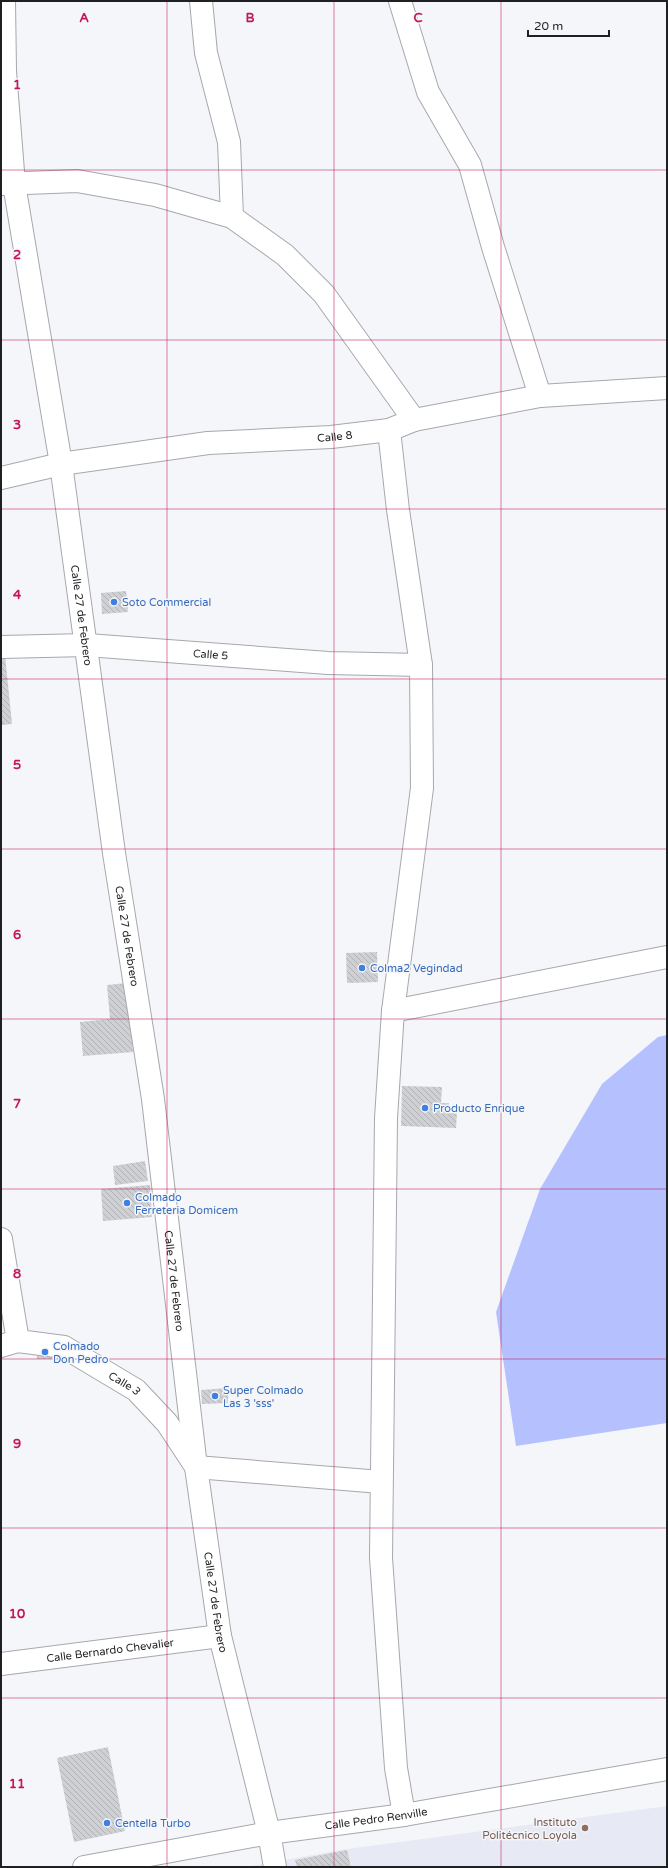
<svg xmlns="http://www.w3.org/2000/svg" width="668" height="1868" viewBox="0 0 668 1868" font-family="'Varela Round',sans-serif">
	<style>
		.built { fill: #e7eaf5 }
		.green { fill: #b4c1fe }
		.building { fill: url(#building-back-hatch) }
		.lines { fill: none; stroke-linecap: round; stroke-linejoin: round }
		.minor-casing { stroke: #a7a8ac; stroke-width: 24 }
		.minor { stroke: #fff; stroke-width: 22 }
		.grid { fill: none; stroke: #c2185b; stroke-width: 1; stroke-opacity: 0.55 }
		.shop-dot { fill: #3f7fe0; stroke: #f5f6fa; stroke-width: 1.5 }
		.education-dot { fill: #8d6e63; stroke: #f5f6fa; stroke-width: 1.5 }
		.labels { text-anchor: middle; dominant-baseline: central; stroke-width: 3; stroke-linejoin: round; paint-order: stroke }
		.street-label { font-size: 11px; fill: #1f2021; stroke: #f5f6fa }
		.shop-label { font-size: 11px; fill: #366cbe; stroke: #f5f6fa; text-anchor: start }
		.education-label { font-size: 11px; fill: #785e54; stroke: #f5f6fa; text-anchor: end }
		.grid-label { font-size: 13px; text-anchor: middle; font-weight: bold; fill: #c2185b; stroke: #f5f6fa; stroke-width: 3; stroke-linejoin: round; paint-order: stroke }
	</style>
	<defs>
		<pattern id="building-back-hatch" width="6" height="6" patternUnits="userSpaceOnUse"><rect width="6" height="6" fill="#cfd0d4"/><path d="M-1 5l2 2M0 0l6 6M5-1l2 2" fill="none" stroke="#b1b2b6"/></pattern>
	</defs>
	<rect width="100%" height="100%" fill="#f5f6fa"/>
	<!-- built -->
	<polygon class="built" points="667,1806 667,1867 246,1867 340,1850"/>
	<!-- green -->
	<polygon class="green" points="667,1035 667,1423 516,1446 496,1312 540,1189 602,1084 658,1037"/>
	<!-- building -->
	<g class="building">
		<polygon points="126,591 128,612 102,614 101,593"/>
		<polygon points="4,645 12,724 1,725 1,646"/>
		<polygon points="377,952 378,982 347,983 346,953"/>
		<polygon points="127,983 133,1052 83,1056 80,1022 110,1019 107,985"/>
		<polygon points="402,1086 442,1087 441,1103 449,1103 449,1113 457,1113 456,1128 401,1126"/>
		<polygon points="145,1161 148,1181 115,1185 113,1166"/>
		<polygon points="150,1185 152,1217 103,1221 101,1189"/>
		<polygon points="53,1345 53,1359 37,1359 37,1346"/>
		<polygon points="228,1388 228,1403 202,1404 201,1390"/>
		<polygon points="108,1747 125,1831 74,1842 57,1758"/>
		<polygon points="347,1850 351,1867 297,1867 295,1860"/>
	</g>
	<g class="lines">
		<defs>
			<g id="minor">
				<path id="s1" d="M 4,1 L 5,71 L 14,184 L 61,464 L 114,853 L 153,1099 L 196,1467 L 220,1636 L 269,1833 L 275,1867"/>
				<polyline points="201,1 206,53 229,142 232,217"/>
				<polyline points="400,1 428,92 470,165 493,247 540,396"/>
				<polyline points="1,184 77,181 155,195 232,217 285,255 324,294 414,420"/>
				<polyline points="389,430 398,510 421,665 422,788 393,1011 386,1118 381,1558 396,1768 404,1815"/>
				<path id="s2" d="M 1,478 L 61,464 L 208,443 L 331,437 L 389,430 L 414,420 L 540,396 L 667,388"/>
				<path id="s3" d="M 1,647 L 87,645 L 328,663 L 421,665"/>
				<polyline points="393,1011 667,957"/>
				<polyline points="1,1239 18,1341"/>
				<path id="s4" d="M 1,1346 L 18,1341 L 64,1347 L 136,1390 L 167,1423 L 196,1467 L 381,1482"/>
				<path id="s5" d="M 1,1664 L 220,1636"/>
				<path id="s6" d="M 84,1867 L 269,1833 L 404,1815 L 667,1769"/>
			</g>
		</defs>
		<!-- minor casing -->
		<use href="#minor" class="minor-casing"/>
		<!-- minor -->
		<use href="#minor" class="minor"/>
	</g>
	<!-- grid -->
	<path class="grid" d="M 167,1 L 167,1867M 334,1 L 334,1867M 501,1 L 501,1867M 1,170 L 667,170M 1,340 L 667,340M 1,509 L 667,509M 1,679 L 667,679M 1,849 L 667,849M 1,1019 L 667,1019M 1,1189 L 667,1189M 1,1359 L 667,1359M 1,1528 L 667,1528M 1,1698 L 667,1698"/>
	<!-- markers -->
	<g class="shop-dot">
		<circle cx="114" cy="602" r="4"/>
		<circle cx="362" cy="968" r="4"/>
		<circle cx="425" cy="1108" r="4"/>
		<circle cx="127" cy="1203" r="4"/>
		<circle cx="45" cy="1352" r="4"/>
		<circle cx="215" cy="1396" r="4"/>
		<circle cx="107" cy="1823" r="4"/>
	</g>
	<circle class="education-dot" cx="585" cy="1828" r="4"/>
	<g class="labels">
		<!-- street labels -->
		<g class="street-label">
			<text stroke="none"><textPath href="#s2" startOffset="337">Calle 8</textPath></text>
			<text stroke="none"><textPath href="#s1" startOffset="620">Calle 27 de Febrero</textPath></text>
			<text stroke="none"><textPath href="#s3" startOffset="210">Calle 5</textPath></text>
			<text stroke="none"><textPath href="#s1" startOffset="944">Calle 27 de Febrero</textPath></text>
			<text stroke="none"><textPath href="#s1" startOffset="1292">Calle 27 de Febrero</textPath></text>
			<text stroke="none"><textPath href="#s4" startOffset="135">Calle 3</textPath></text>
			<text stroke="none"><textPath href="#s1" startOffset="1616">Calle 27 de Febrero</textPath></text>
			<text stroke="none"><textPath href="#s5" startOffset="110">Calle Bernardo Chevalier</textPath></text>
			<text stroke="none"><textPath href="#s6" startOffset="296">Calle Pedro Renville</textPath></text>
		</g>
		<!-- shop labels -->
		<g class="shop-label">
			<text x="122" y="602">Soto Commercial</text>
			<text x="370" y="968">Colma2 Vegindad</text>
			<text x="433" y="1108">Producto Enrique</text>
			<text x="135" y="1197">Colmado<tspan x="135" dy="13">Ferreteria Domicem</tspan></text>
			<text x="53" y="1346">Colmado<tspan x="53" dy="13">Don Pedro</tspan></text>
			<text x="223" y="1390">Super Colmado<tspan x="223" dy="13">Las 3 'sss'</tspan></text>
			<text x="115" y="1823">Centella Turbo</text>
		</g>
		<!-- education labels -->
		<g class="education-label">
			<text x="577" y="1822">Instituto<tspan x="577" dy="13">Politécnico Loyola</tspan></text>
		</g>
	</g>
	<g class="grid-label">
		<text x="84" y="22">A</text>
		<text x="250" y="22">B</text>
		<text x="418" y="22">C</text>
		<text x="17" y="89">1</text>
		<text x="17" y="259">2</text>
		<text x="17" y="429">3</text>
		<text x="17" y="599">4</text>
		<text x="17" y="769">5</text>
		<text x="17" y="939">6</text>
		<text x="17" y="1108">7</text>
		<text x="17" y="1278">8</text>
		<text x="17" y="1448">9</text>
		<text x="17" y="1618">10</text>
		<text x="17" y="1788">11</text>
	</g>
	<!-- border -->
	<rect width="668" height="1868" fill="none" stroke="#1f2021" stroke-width="4"/>
	<!-- scale -->
	<path d="M528 30v6h81v-6" fill="none" stroke="#1f2021" stroke-width="2"/>
	<text x="534" y="30" font-size="12" fill="#1f2021" stroke="#f5f6fa" stroke-width="3" paint-order="stroke">20 m</text>
</svg>
